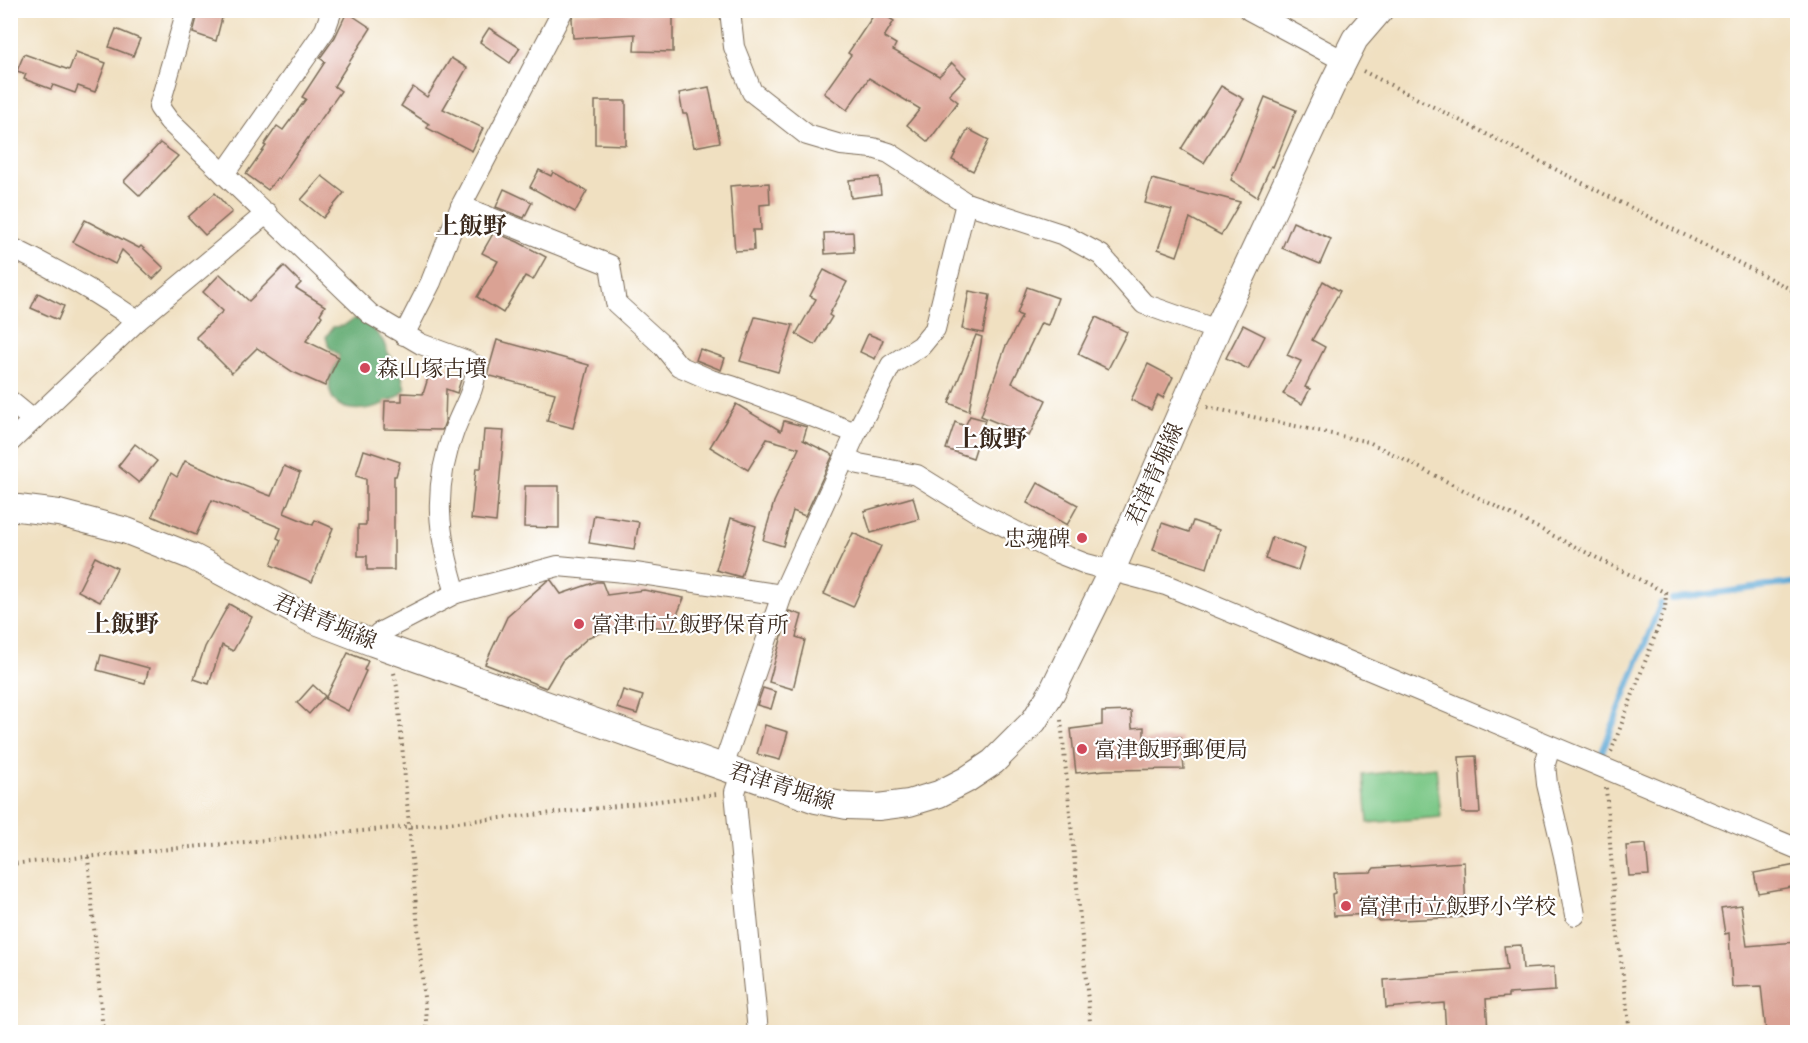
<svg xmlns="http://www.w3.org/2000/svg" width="1808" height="1043" viewBox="0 0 1808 1043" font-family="'EB Garamond','Noto Serif JP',serif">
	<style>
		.green { fill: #7ac786; stroke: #5a7852; stroke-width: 1.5 }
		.forest { fill: #63ac73; stroke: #4f6b48; stroke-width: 1.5 }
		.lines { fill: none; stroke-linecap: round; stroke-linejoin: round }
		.stream { stroke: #5da8d5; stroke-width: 6 }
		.building { fill: #daa294 }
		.minor-casing { stroke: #7a6a57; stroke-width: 22 }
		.major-casing { stroke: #7a6a57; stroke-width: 28 }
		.path { stroke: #7a6a57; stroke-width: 4; stroke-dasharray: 1.5 4.5; stroke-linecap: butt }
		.minor { stroke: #fff; stroke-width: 20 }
		.major { stroke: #fff; stroke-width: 26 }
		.poi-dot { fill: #d1495b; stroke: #fff; stroke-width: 2 }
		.labels { text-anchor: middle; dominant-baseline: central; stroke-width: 4.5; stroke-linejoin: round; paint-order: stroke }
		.poi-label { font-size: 22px; fill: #3b2a1e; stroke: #fff; text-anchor: start }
		.street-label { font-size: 22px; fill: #3b2a1e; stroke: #fff }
		.neighbourhood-label { font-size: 24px; font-weight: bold; fill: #3b2a1e; stroke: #fff }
	</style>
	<rect width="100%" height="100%" fill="#fff"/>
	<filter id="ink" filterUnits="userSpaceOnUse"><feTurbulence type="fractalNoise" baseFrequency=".0167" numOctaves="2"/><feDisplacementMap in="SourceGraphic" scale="12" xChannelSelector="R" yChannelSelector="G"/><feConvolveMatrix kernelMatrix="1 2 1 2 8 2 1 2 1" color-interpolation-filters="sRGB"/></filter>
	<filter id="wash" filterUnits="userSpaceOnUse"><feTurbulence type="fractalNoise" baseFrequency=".008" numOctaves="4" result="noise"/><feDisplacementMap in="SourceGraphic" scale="24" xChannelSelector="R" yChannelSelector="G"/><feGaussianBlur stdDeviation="1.35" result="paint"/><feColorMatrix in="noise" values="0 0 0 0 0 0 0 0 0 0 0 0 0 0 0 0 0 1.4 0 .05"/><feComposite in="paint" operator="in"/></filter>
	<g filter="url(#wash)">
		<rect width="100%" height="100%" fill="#f0e0c1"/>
		<!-- green -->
		<polygon class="green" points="1436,767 1441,817 1368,823 1364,775"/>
		<!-- forest -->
		<path class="forest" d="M 355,318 L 369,324 L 383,341 L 388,353 L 400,368 L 405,390 C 391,407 337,423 330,391 C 327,379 335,366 339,355 L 329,347 L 326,337 L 333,327 L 343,326 Z"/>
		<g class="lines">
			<!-- stream -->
			<g class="stream">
				<polyline points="1672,599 1798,582"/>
				<polyline points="1601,755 1661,603"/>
			</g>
		</g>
		<g id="blocks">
			<!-- building -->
			<g class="building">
				<polygon points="199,10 224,10 216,41 193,33"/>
				<polygon points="877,10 894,21 884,37 896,44 893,50 939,76 952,63 966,77 949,95 958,102 928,142 907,125 920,109 869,78 847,110 824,93 851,55 848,53"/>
				<polygon points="347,12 371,28 334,86 341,91 279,179 277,178 268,190 246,174 266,146 264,145 277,126 283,130 306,99 302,97 325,62 320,58 335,37"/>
				<polygon points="610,12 673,14 673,52 634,51 635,34 573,38 572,18 574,13"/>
				<polygon points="489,28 520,48 510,63 480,42"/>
				<polygon points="116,29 140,39 133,56 109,47"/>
				<polygon points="76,52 106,63 95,92 78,86 75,93 53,85 51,89 24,79 26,74 17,71 24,54 69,70"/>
				<polygon points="451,58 467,68 443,109 483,128 472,151 427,128 429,124 401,106 413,87 427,97"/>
				<polygon points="1221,86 1244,99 1204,163 1181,149"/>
				<polygon points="709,87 720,142 694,147 687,114 683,114 679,93"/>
				<polygon points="1265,97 1296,110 1273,167 1271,166 1257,197 1231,180"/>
				<polygon points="595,101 626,101 626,145 595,144"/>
				<polygon points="968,129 989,140 973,171 952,160"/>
				<polygon points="160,143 178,156 140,196 124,181"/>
				<polygon points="539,170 551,176 553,172 587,191 575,212 530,187"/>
				<polygon points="322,176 344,193 323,218 301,200"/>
				<polygon points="879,177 881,194 851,198 849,180"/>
				<polygon points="1152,179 1240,202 1221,235 1190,218 1177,256 1158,249 1172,210 1145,203"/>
				<polygon points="769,183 770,204 760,205 761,230 753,230 754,250 735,251 730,186"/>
				<polygon points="504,189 532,202 524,218 496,207"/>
				<polygon points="215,193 232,212 205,235 188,217"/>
				<polygon points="85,220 139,248 141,246 164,268 153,279 122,250 115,264 73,242"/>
				<polygon points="1293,222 1331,239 1320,264 1282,248"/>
				<polygon points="494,232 518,242 546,257 533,280 525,276 503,313 477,297 498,261 482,253"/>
				<polygon points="853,232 854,252 825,254 824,233"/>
				<polygon points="284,266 301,283 296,288 325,306 320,314 322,316 306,341 339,357 325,386 293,372 257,348 232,373 196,337 223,311 203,292 220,274 249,301"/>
				<polygon points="824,270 847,282 829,315 832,317 815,345 796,334 816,299 810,296"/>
				<polygon points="1323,281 1340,291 1312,340 1325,347 1305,387 1310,389 1302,404 1283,394 1301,361 1287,355"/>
				<polygon points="1027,287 1058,298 1048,325 1041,323 1012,383 1046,400 1029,436 981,416 1005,348 1022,316 1017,314"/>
				<polygon points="969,291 990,295 983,333 962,329"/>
				<polygon points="38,293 64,306 58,320 31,308"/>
				<polygon points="755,317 793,325 778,372 740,361"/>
				<polygon points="1096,317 1127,332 1108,369 1078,354"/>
				<polygon points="1243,325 1265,336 1248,369 1226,358"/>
				<polygon points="868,334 883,340 875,359 860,352"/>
				<polygon points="976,335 982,337 969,411 949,403"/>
				<polygon points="497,340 589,365 573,428 547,421 555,393 487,375"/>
				<polygon points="700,349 725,358 721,370 696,360"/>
				<polygon points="433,362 463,373 457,393 446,389 445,422 442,430 384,429 385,401 402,401 402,393 423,394"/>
				<polygon points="1148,364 1173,377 1163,398 1158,395 1151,410 1131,400"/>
				<polygon points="736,404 781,431 784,421 807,427 803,440 833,455 805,516 793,511 783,546 763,540 774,502 799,448 767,439 748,470 710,447"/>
				<polygon points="970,416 985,420 973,458 946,449 955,422 965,426"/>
				<polygon points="484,430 504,431 496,522 471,519 476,468 481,468"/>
				<polygon points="135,444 157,461 139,483 118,466"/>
				<polygon points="364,450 400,462 396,476 394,476 394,570 367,570 367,556 358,556 358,525 366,525 366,479 356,476"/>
				<polygon points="185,461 231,481 271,496 284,466 300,473 284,513 313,525 315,520 333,528 312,582 271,565 281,540 277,538 281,528 212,500 196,535 152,516 171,473 177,477"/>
				<polygon points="1038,483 1078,505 1067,525 1027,503"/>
				<polygon points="525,486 559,486 559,528 524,527"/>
				<polygon points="913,497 919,519 871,533 864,511"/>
				<polygon points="594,515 639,522 634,550 589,543"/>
				<polygon points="731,518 756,526 741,577 716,570"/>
				<polygon points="1193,521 1219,530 1207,568 1153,550 1162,523 1189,532"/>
				<polygon points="853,533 881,546 853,607 824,594"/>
				<polygon points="1272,537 1305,549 1298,570 1265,559"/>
				<polygon points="95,557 117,568 100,602 78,591"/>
				<polygon points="551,580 561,594 596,582 602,582 607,595 644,590 684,598 671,629 630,623 589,637 562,661 546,688 485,664 508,615 547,581"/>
				<polygon points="229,604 252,617 233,651 222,645 209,684 194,679 205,647"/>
				<polygon points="789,611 802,615 796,637 805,640 793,689 769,682"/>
				<polygon points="348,653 368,661 364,670 366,671 348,711 325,699"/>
				<polygon points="101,655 149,668 145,683 97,670"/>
				<polygon points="313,685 325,696 309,714 297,703"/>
				<polygon points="763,688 776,692 771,709 757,705"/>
				<polygon points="623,690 643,696 637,714 617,708"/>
				<polygon points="1131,711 1132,728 1144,727 1144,740 1181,737 1184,769 1105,770 1076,773 1071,729 1102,725 1102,712"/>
				<polygon points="765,725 788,732 780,760 757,754"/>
				<polygon points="1476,756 1480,813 1462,813 1459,757"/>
				<polygon points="1646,844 1649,875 1629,876 1626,846"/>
				<polygon points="1464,862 1466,917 1379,921 1369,914 1334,916 1332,894 1335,893 1334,873 1371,872 1374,868"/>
				<polygon points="1796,865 1797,886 1758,893 1754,873"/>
				<polygon points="1741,905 1747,946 1797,942 1797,1032 1766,1032 1761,986 1732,987 1729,933 1725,934 1721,908"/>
				<polygon points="1521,945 1523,969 1554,967 1555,991 1508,994 1508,997 1486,999 1488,1032 1446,1032 1444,1003 1386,1008 1384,980 1507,970 1504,946"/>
			</g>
		</g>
	</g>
	<g filter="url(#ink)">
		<use href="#blocks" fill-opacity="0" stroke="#7a6a57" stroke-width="1.5"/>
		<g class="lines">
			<defs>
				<g id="minor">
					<path d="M 187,10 L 159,107 L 169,121 L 370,314 L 421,344 L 467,361 L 476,366 C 476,389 462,409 454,431 C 432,489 438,535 456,593"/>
					<polyline points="730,10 734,47 752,92 807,135 841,145 873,148 889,153 966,203 1064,235 1101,255 1144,304 1217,330"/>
					<polyline points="1249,10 1344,61"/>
					<polyline points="224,174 325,30 332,10"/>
					<polyline points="461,206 610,265 616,303 662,345 679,366 711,380 732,386 856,433"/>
					<path d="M 10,247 C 55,269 97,292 137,321"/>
					<polyline points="404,335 431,282 461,206 563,10"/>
					<polyline points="10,401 33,420"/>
					<polyline points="10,442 137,321 267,213"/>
					<polyline points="845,457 859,464 917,475 975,511 1058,553 1086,564 1166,585 1798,849"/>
					<polyline points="373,643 379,633 456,593 558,566 635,573 782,595"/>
					<polyline points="1550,747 1545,764 1547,784 1564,856 1575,915"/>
					<polyline points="723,767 782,595 856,433 891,365 921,346 935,329 966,203"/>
					<polyline points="741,774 735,792 758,1032"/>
				</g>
				<polyline id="major" points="10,507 59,513 127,531 193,557 308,618 373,643 816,800 847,806 878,807 909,803 939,794 966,780 993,762 1034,721 1052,692 1112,570 1217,330 1333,83 1355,39 1380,10"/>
			</defs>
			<!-- minor casing -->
			<use href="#minor" class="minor-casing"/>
			<!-- major casing -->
			<use href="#major" class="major-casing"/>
			<!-- path -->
			<g class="path">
				<polyline points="1363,71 1798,293"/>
				<polyline points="1207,407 1369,442 1666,593 1665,609 1611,752"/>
				<polyline points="394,673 397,687 427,1032"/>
				<polyline points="1061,720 1091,1032"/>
				<polyline points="1606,788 1615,911 1630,1032"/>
				<polyline points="88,857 103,1032"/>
				<polyline points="10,864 575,811 717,794"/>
			</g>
			<!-- minor -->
			<use href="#minor" class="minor"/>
			<!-- major -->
			<use href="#major" class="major"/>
		</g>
	</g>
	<!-- markers -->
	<g class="poi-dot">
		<circle cx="365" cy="368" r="6"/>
		<circle cx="1082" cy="538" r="6"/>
		<circle cx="579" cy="624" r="6"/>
		<circle cx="1082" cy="749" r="6"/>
		<circle cx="1346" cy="906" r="6"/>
	</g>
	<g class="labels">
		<!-- poi labels -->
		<g class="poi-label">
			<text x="377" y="368">森山塚古墳</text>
			<text x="1070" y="538" text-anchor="end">忠魂碑</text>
			<text x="591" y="624">富津市立飯野保育所</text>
			<text x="1094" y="749">富津飯野郵便局</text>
			<text x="1358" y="906">富津市立飯野小学校</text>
		</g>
		<!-- street labels -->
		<g class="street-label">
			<text transform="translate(1154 474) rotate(-66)">君津青堀線</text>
			<text transform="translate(325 621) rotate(23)">君津青堀線</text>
			<text transform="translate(782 786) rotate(18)">君津青堀線</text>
		</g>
		<!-- neighbourhood labels -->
		<g class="neighbourhood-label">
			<text x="471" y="225">上飯野</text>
			<text x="991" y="438">上飯野</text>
			<text x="123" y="623">上飯野</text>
		</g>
	</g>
	<!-- margin -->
	<rect width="1808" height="1043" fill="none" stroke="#fff" stroke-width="36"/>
</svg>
